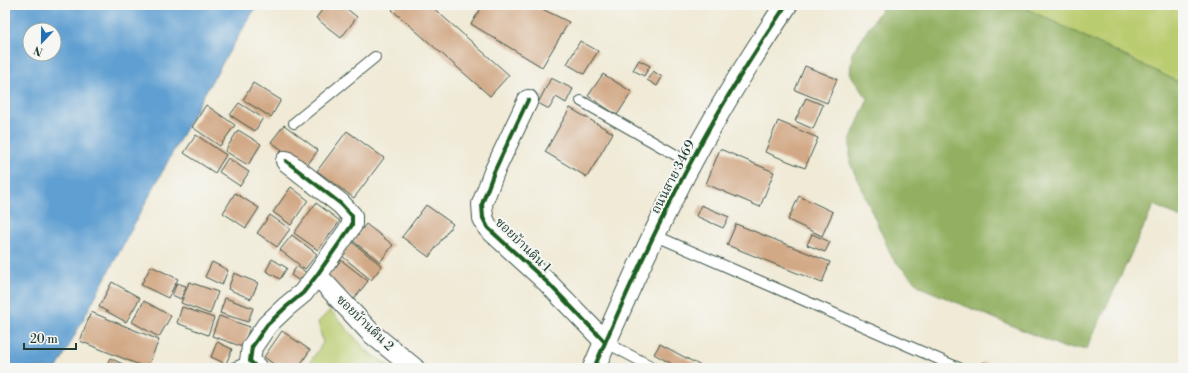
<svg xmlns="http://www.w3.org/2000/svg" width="1188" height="373" viewBox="0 0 1188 373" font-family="'Libre Bodoni','Noto Serif Thai',serif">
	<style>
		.green { fill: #bacc70; stroke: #6c8452 }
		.forest { fill: #93b062; stroke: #59764b }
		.water { fill: #5e9fd1; stroke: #3e6e82; fill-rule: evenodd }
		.building { fill: #d2a986 }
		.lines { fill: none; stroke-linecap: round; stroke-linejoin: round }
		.lane-casing { stroke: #3e574c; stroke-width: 12 }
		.street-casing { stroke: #3e574c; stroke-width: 22 }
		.secondary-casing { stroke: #3e574c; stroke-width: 24 }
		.lane { stroke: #fff; stroke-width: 10 }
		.street { stroke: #fff; stroke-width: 20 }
		.secondary { stroke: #fff; stroke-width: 22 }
		.cycleway-casing { stroke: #f6f6f2; stroke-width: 6 }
		.cycleway { stroke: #1b5e20; stroke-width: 4 }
		.labels { text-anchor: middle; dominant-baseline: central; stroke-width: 4; stroke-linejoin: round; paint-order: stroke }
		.street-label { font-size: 13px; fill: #1f3d34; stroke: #f6f6f2 }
	</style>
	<rect width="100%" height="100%" fill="#f6f6f2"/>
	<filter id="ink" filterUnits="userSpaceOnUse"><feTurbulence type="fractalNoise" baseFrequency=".025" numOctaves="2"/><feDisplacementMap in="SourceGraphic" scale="8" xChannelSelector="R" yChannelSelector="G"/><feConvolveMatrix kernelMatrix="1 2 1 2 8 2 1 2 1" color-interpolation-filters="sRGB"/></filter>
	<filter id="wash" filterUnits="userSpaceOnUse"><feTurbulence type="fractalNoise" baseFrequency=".012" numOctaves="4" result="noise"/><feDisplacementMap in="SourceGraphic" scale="16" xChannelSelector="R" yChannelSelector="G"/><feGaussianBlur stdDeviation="0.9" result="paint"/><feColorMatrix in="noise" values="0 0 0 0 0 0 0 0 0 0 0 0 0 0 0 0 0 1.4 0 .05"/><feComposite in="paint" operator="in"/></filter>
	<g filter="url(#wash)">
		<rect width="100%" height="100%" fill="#f0ead6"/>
		<!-- green -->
		<g class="green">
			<polygon points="1019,5 1183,5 1183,84"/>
			<polygon points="330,310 367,351 392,368 306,368 323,343 318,322"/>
		</g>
		<!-- forest -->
		<polygon class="forest" points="884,5 1019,5 1183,84 1183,219 1154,205 1087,348 1065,348 920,287 893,259 850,163 850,140 868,99 850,74 852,53"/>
		<!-- water -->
		<path class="water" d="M 5,5 L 257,5 L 203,96 L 57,368 L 5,368 ZM 30,30 L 54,30 L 54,54 L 30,54 Z"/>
		<g id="blocks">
			<!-- building -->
			<g class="building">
				<polygon points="326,5 342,5 357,17 341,38 316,18"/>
				<polygon points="397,5 430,5 509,75 490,96 392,10"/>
				<polygon points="483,5 534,5 569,22 542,67 471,24"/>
				<polygon points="580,41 598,51 584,74 567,64"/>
				<polygon points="639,60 650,66 644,76 633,70"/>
				<polygon points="805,66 837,79 827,103 795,90"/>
				<polygon points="653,71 662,77 657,86 647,80"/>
				<polygon points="603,74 632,92 617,115 588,96"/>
				<polygon points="551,78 573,89 566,103 556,97 549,109 538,103"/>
				<polygon points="253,83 281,100 271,117 243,100"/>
				<polygon points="806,98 823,105 813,129 795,121"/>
				<polygon points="239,103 263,118 255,131 230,115"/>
				<polygon points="206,105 235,125 220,146 192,127"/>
				<polygon points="570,108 613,133 587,177 545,152"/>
				<polygon points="778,121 818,138 805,168 765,152"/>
				<polygon points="284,125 318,150 306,167 271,142"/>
				<polygon points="238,130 261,144 248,165 225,151"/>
				<polygon points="347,131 384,158 354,198 317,171"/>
				<polygon points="196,135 226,155 215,173 184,153"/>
				<polygon points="720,149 774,172 760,207 706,184"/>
				<polygon points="228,158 249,172 240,186 219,172"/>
				<polygon points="291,187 308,200 291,225 273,212"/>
				<polygon points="235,193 259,208 246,228 223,213"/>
				<polygon points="799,196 833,212 822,236 788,220"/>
				<polygon points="316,203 340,221 318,250 294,233"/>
				<polygon points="426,205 453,224 429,257 402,237"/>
				<polygon points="701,205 729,217 723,228 696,216"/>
				<polygon points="270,215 290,229 277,247 257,233"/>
				<polygon points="366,224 393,245 380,262 353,241"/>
				<polygon points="736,224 830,262 822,283 727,245"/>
				<polygon points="812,234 830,242 825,252 807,245"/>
				<polygon points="292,235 317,254 305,269 280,250"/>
				<polygon points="352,242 382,266 371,280 341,255"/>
				<polygon points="272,259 287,268 280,279 266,271"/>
				<polygon points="341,260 368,281 354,299 327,278"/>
				<polygon points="212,262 228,270 222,285 205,277"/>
				<polygon points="151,266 178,279 168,298 141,285"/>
				<polygon points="297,266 307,273 301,282 291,275"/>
				<polygon points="234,273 258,283 251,299 228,289"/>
				<polygon points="112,282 140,298 126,322 99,307"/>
				<polygon points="189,282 218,292 210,314 181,303"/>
				<polygon points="177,283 186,286 181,299 172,295"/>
				<polygon points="225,298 253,308 248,322 220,313"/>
				<polygon points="144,301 171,316 159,337 132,322"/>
				<polygon points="182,307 214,318 208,335 177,323"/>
				<polygon points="91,312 159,340 147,368 80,341"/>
				<polygon points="219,316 250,327 243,347 212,336"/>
				<polygon points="282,331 310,350 298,368 279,368 264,357"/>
				<polygon points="217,342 232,349 226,364 211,357"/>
				<polygon points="660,344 701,366 700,368 679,368 654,354"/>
				<polygon points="110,358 131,368 105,368"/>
				<polygon points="983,362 996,368 981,368"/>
			</g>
		</g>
	</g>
	<g filter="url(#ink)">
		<use href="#blocks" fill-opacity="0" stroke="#3e574c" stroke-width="1"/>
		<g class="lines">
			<defs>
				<g id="lane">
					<polyline points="581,101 690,163"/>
					<polyline points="294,123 375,57"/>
					<polyline points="654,235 959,368"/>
					<polyline points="605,342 654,368"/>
					<polyline points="233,368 250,361"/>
				</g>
				<g id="street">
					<polyline points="528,100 494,172 482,204 483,218 488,228 548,283 605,342"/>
					<polyline points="317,275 371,333 414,368"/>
					<polyline points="257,368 250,361 252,347 267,325 286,307 303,293 317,275 352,225 352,216 341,204 286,161"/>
				</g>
				<path id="secondary" d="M 594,368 C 631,282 670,196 717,115 C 738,78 762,41 786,5"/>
			</defs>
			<!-- lane casing -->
			<use href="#lane" class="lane-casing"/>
			<!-- street casing -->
			<use href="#street" class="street-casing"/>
			<!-- secondary casing -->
			<use href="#secondary" class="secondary-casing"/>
			<!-- lane -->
			<use href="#lane" class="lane"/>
			<!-- street -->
			<use href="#street" class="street"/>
			<!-- secondary -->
			<use href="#secondary" class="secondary"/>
			<defs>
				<g id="cycleway">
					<polyline points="528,100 494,172 482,204 483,218 488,228 548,283 605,342"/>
					<polyline points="257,368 250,361 252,347 267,325 286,307 303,293 317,275 352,225 352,216 341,204 286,161"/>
					<path d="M 594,368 C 631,282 670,196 717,115 C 738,78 762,41 786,5"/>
				</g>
			</defs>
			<!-- cycleway casing -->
			<use href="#cycleway" class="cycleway-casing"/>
			<!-- cycleway -->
			<use href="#cycleway" class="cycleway"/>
		</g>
	</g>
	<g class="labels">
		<!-- street labels -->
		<g class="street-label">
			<text transform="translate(673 177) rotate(-63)">ถนนสาย 3469</text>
			<text transform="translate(523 245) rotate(44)">ซอยบ้านดิน 1</text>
			<text transform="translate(365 323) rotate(44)">ซอยบ้านดิน 2</text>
		</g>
	</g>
	<!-- margin -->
	<rect width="1188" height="373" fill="none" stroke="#f6f6f2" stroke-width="20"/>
	<!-- north arrow -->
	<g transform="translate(42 42) rotate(202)"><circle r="19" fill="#f6f6f2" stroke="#a0aca6"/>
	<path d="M0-3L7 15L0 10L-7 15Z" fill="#1f6fb2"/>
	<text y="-6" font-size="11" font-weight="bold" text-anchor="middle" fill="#1f3d34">N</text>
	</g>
	<!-- scale -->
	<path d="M24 343v6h52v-6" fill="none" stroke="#1f3d34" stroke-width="2"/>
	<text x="30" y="343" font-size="12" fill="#1f3d34" stroke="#f6f6f2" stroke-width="3" paint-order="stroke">20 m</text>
</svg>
